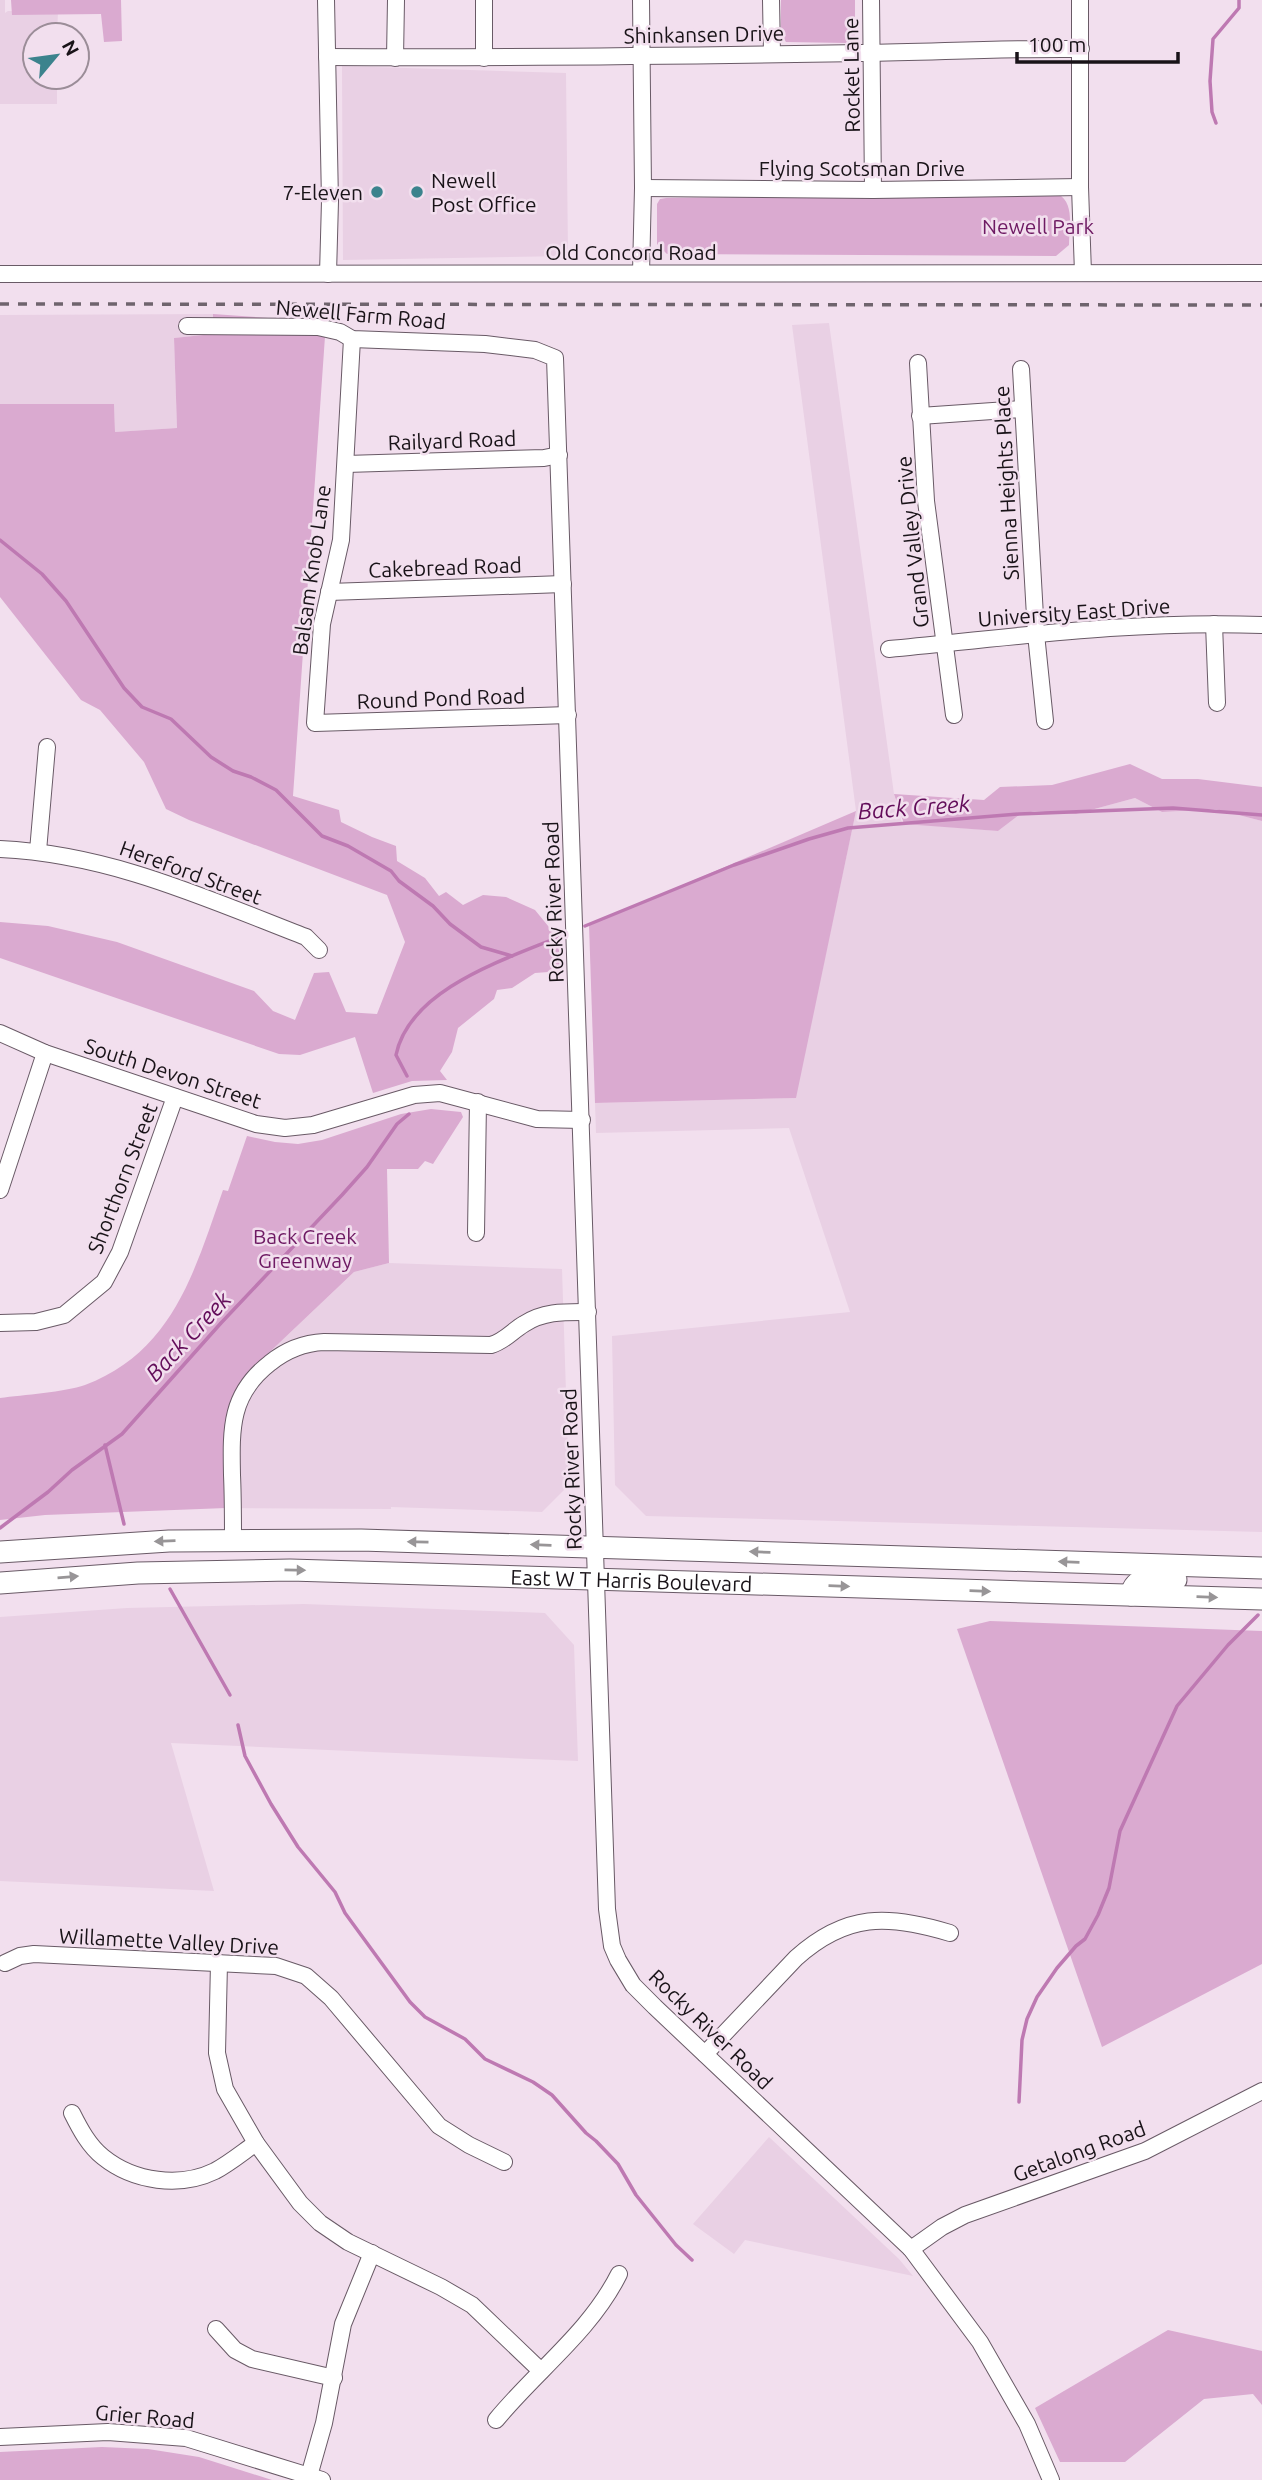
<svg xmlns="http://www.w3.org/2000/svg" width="1262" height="2480" viewBox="0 0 1262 2480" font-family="Ubuntu,sans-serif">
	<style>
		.built { fill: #e9d0e4 }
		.green { fill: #daaad0 }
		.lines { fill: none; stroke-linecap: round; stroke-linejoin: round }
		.stream { stroke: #be79b2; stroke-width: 3.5 }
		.minor-casing { stroke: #695a66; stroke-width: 18 }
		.major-casing { stroke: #695a66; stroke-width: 23 }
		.minor { stroke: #fff; stroke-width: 16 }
		.major { stroke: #fff; stroke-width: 21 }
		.rail { stroke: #6f646d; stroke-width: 3.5; stroke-dasharray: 9 9; stroke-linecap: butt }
		.oneway { fill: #989597 }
		.poi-dot { fill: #3c838d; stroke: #f2dfee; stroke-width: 2.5 }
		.labels { text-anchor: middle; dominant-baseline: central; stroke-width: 5; stroke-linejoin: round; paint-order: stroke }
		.street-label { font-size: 21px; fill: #191318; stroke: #f2dfee }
		.poi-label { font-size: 21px; fill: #191318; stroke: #f2dfee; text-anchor: start }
		.park-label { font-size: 21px; fill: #6e1a63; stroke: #f2dfee }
		.water-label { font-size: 23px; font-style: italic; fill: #630d5a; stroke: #f2dfee }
	</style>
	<rect width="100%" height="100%" fill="#f2dfee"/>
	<!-- built -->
	<g class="built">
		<polygon points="0,0 5,0 5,13 8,11 58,12 57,35 35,35 35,77 57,77 57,104 0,104"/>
		<polygon points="342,66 566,73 568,256 343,260"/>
		<polygon points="213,314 213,334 174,338 177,428 115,432 114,404 0,404 0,315"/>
		<polygon points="829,323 894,794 902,823 998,831 1019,815 1035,811 1076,814 1135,798 1162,812 1215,809 1262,821 1262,1532 646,1516 615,1485 612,1336 850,1312 789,1128 596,1133 595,1103 795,1098 856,811 792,325"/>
		<polygon points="389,1263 562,1269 569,1485 542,1512 391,1507 391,1509 226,1508 229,1408 256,1365 354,1272"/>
		<polygon points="304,1604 545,1613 574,1645 578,1761 171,1743 214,1891 0,1881 0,1617 127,1608"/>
		<polygon points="769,2137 899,2259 913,2276 745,2240 734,2254 693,2224"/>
	</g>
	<!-- green -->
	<g class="green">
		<polygon points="11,0 121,0 122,41 104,42 101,14 12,15"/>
		<polygon points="781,0 855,0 855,37 847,43 786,42 781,34"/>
		<path d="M 1058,194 C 1075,203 1069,228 1069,245 L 1056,256 L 667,254 L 657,244 L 657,204 L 660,199 L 666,198 Z"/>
		<polygon points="213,314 326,322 293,796 339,810 341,822 372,837 396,846 397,861 425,878 439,896 446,892 463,905 483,895 506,897 535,910 553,932 560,932 562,971 535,973 512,988 497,990 494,999 458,1028 452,1052 440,1071 447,1080 412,1081 373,1093 355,1037 300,1055 279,1054 0,958 0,922 48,926 117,942 254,991 273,1011 295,1020 314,973 329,972 346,1012 377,1014 405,942 387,895 189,820 166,809 144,762 100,710 81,700 0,597 0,404 114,404 115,432 177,428 174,338 213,334"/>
		<polygon points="1130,764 1162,779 1198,779 1262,787 1262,821 1215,809 1162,812 1135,798 1076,814 1035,811 1019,815 998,831 904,824 894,794 984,800 1000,787 1052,785"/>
		<polygon points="856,811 796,1098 595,1103 589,925"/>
		<path d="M 431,1109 L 461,1112 L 463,1117 L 433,1164 L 425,1161 L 418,1169 L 387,1169 L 389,1263 L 354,1272 L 256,1365 L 229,1408 L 226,1508 L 45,1515 L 0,1520 L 0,1398 C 23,1395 65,1392 85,1385 C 173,1352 195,1270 223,1190 L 228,1191 L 247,1136 L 275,1142 L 298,1144 L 322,1140 L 401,1114 Z"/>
		<polygon points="990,1621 1262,1631 1262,1964 1102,2047 957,1629"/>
		<polygon points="1168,2330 1262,2351 1262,2405 1253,2394 1204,2399 1125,2462 1060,2462 1035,2408"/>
		<polygon points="102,2447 148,2449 199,2457 272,2480 0,2480 0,2452"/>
	</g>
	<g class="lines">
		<!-- stream -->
		<g class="stream">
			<polyline points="1216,123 1212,112 1210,81 1213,39 1239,8 1239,0"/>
			<polyline points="0,540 42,574 66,601 124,688 142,707 171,719 211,757 233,771 251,777 276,790 322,836 348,846 391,871 399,881 433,906 450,924 481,947 512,956"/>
			<polyline points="585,926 734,865 809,839 848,828 1019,814 1173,808 1262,815"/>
			<path d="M 407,1076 L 396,1055 C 410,987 510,958 566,934"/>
			<polyline points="105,1445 124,1524"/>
			<polyline points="0,1528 48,1492 72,1470 122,1434 221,1323 342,1195 367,1167 397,1124 409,1114"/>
			<polyline points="170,1589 230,1695"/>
			<polyline points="238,1725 245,1756 271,1804 298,1847 335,1892 345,1913 410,2002 425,2017 465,2039 485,2059 533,2082 552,2095 586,2133 596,2141 618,2164 636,2195 676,2245 692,2260"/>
			<polyline points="1019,2102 1022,2040 1027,2019 1037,1997 1057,1968 1076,1946 1085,1939 1098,1915 1109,1888 1120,1831 1177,1706 1228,1645 1258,1615"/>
		</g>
		<defs>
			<g id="minor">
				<polyline points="326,0 330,201 328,274"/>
				<polyline points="771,0 772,54"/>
				<polyline points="871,0 873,190"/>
				<polyline points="1080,0 1080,187 1083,273"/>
				<path d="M 327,57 C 506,58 685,56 863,53 C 936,52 1008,48 1081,49"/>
				<polyline points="395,58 396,0"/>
				<polyline points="484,58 484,0"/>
				<polyline points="643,188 873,190 1080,187"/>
				<polyline points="641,273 643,188 641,0"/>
				<polyline points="0,274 1262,273"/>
				<polyline points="187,326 318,327 340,332 352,339 485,344 535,350 555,358 607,1909 612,1946 618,1960 633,1985 655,2007 911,2249 980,2342 1027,2424 1051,2480"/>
				<polyline points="352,339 341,540 322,624 315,723 568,715"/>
				<polyline points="918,363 926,501 954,715"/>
				<polyline points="1021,369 1036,634 1045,721"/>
				<polyline points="920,416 1023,409"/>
				<polyline points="346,464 544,458 559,455"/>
				<polyline points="329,592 563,584"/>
				<polyline points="1214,624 1217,703"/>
				<path d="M 889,649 C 1013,637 1138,620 1262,625"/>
				<path d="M 0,849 C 110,854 205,898 306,937 L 319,950"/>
				<polyline points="38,851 47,747"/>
				<polyline points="0,1033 45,1053 256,1124 285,1128 313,1125 414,1095 440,1093 537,1119 582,1120"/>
				<polyline points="0,1190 45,1053"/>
				<polyline points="476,1233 478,1102"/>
				<polyline points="0,1323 36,1322 64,1315 104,1282 120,1252 175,1097"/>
				<path d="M 233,1540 C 233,1518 233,1496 232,1475 C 231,1428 230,1394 270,1363 C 286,1350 304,1343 324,1342 L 491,1345 C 505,1341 512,1331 524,1324 C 544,1311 565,1312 588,1312"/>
				<polyline points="5,1963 20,1956 34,1954 276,1966 306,1976 331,1998 439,2126 469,2145 504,2162"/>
				<polyline points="219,1963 217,2053 225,2089 256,2143 300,2203 320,2223 348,2242 441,2287 472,2305 541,2371"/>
				<path d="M 705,2054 L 796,1958 C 846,1913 888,1914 950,1933"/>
				<path d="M 72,2113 C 80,2129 89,2146 103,2157 C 134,2182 180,2188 215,2171 C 230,2163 243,2152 256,2143"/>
				<polyline points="911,2249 942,2227 965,2215 1145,2151 1262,2091"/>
				<polyline points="216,2329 235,2350 252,2359 334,2378"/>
				<path d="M 496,2420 C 536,2371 590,2332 619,2274"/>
				<polyline points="0,2437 108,2432 186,2438 322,2480"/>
				<polyline points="309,2476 324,2423 343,2324 372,2253"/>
			</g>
			<g id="major">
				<polyline points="0,1552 169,1541 361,1540 1262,1568"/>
				<path id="s1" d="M 0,1583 L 138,1573 L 290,1570 L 1262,1599"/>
				<path d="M 1131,1595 C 1135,1573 1159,1579 1176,1580"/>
			</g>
		</defs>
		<!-- minor casing -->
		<use href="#minor" class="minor-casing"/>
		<!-- major casing -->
		<use href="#major" class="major-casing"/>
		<!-- minor -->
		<use href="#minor" class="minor"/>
		<!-- major -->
		<use href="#major" class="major"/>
		<!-- rail -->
		<polyline class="rail" points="0,304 1262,305"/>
	</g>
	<!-- one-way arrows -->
	<defs><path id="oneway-solid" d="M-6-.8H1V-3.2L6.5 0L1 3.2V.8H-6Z" transform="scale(1.75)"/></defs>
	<g class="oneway">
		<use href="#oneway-solid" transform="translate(165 1541) rotate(178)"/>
		<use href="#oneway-solid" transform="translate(418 1542) rotate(-179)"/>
		<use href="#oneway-solid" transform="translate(541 1545) rotate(-178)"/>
		<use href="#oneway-solid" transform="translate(760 1552) rotate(-178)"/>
		<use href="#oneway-solid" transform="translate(1069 1562) rotate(-178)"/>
		<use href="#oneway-solid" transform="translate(295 1570) rotate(1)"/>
		<use href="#oneway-solid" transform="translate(68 1577) rotate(-5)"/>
		<use href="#oneway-solid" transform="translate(839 1586) rotate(2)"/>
		<use href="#oneway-solid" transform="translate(980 1591) rotate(2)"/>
		<use href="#oneway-solid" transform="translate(1207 1597) rotate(2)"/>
	</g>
	<!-- markers -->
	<g class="poi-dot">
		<circle cx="377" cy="192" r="7"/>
		<circle cx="417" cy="192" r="7"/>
	</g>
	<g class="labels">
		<!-- street labels -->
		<g class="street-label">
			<text transform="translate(704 34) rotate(-1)">Shinkansen Drive</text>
			<text transform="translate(851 75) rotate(-91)">Rocket Lane</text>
			<text x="862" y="168">Flying Scotsman Drive</text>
			<text x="631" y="252">Old Concord Road</text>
			<text transform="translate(361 314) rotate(5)">Newell Farm Road</text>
			<text transform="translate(452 440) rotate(-2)">Railyard Road</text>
			<text transform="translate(1006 483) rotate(-93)">Sienna Heights Place</text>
			<text transform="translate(912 542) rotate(-96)">Grand Valley Drive</text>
			<text transform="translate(445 567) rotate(-2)">Cakebread Road</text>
			<text transform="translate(311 570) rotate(-82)">Balsam Knob Lane</text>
			<text transform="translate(1074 612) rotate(-4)">University East Drive</text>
			<text transform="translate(441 698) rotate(-2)">Round Pond Road</text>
			<text transform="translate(191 872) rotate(20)">Hereford Street</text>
			<text transform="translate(553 902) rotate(-92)">Rocky River Road</text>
			<text transform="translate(173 1073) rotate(18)">South Devon Street</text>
			<text transform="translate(122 1178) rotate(-69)">Shorthorn Street</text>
			<text transform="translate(571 1469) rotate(-92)">Rocky River Road</text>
			<text stroke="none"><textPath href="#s1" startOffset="632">East W T Harris Boulevard</textPath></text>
			<text transform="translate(169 1941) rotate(3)">Willamette Valley Drive</text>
			<text transform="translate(711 2029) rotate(44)">Rocky River Road</text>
			<text transform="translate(1079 2151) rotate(-20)">Getalong Road</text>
			<text transform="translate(145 2416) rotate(5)">Grier Road</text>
		</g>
		<!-- poi labels -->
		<g class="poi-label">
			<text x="431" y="180">Newell<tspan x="431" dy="24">Post Office</tspan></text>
			<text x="363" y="192" text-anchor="end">7-Eleven</text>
		</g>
		<!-- park labels -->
		<g class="park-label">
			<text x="1038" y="226">Newell Park</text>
			<text x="305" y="1236">Back Creek<tspan x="305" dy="24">Greenway</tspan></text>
		</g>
		<!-- water labels -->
		<g class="water-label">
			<text transform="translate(914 807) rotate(-4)">Back Creek</text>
			<text transform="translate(188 1336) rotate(-47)">Back Creek</text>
		</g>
	</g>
	<!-- north arrow -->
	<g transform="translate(56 56) rotate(61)"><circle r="33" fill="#f2dfee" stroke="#9b8d98" stroke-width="2"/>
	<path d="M0-5L12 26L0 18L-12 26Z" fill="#3c838d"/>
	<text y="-10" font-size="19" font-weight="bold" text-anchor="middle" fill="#191318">N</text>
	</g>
	<!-- scale -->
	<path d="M1017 52v10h161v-10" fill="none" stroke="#191318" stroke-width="3.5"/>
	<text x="1028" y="52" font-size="21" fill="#191318" stroke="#f2dfee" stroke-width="5" paint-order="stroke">100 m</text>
</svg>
